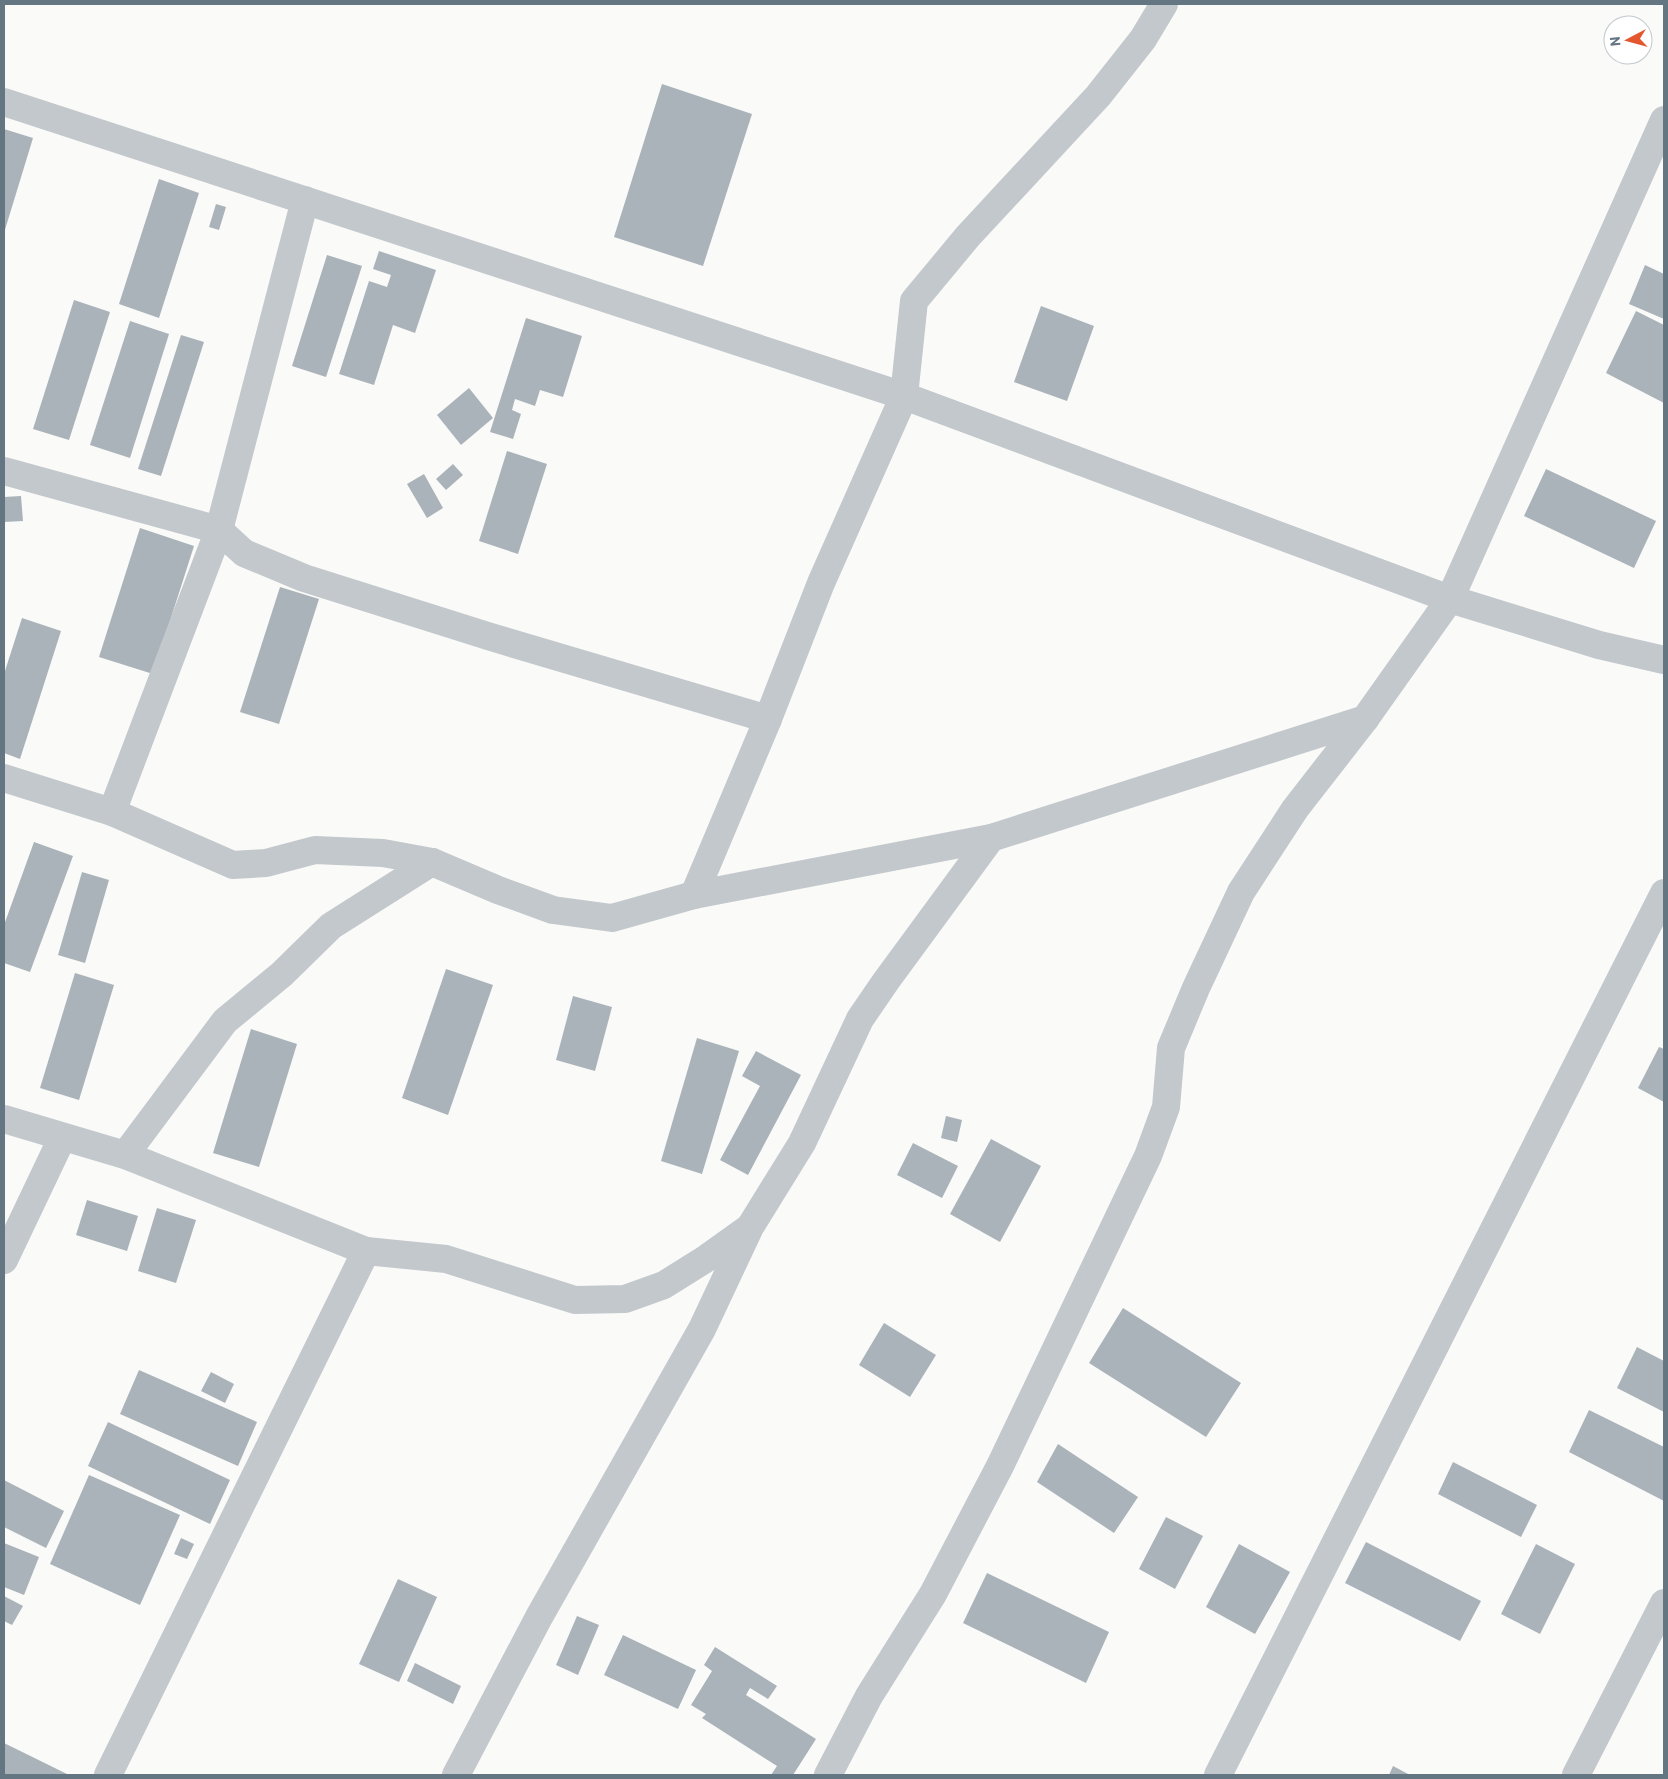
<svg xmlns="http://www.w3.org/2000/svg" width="1668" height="1779" viewBox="0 0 1668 1779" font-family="Barlow,sans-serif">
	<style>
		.building { fill: #aab3b9 }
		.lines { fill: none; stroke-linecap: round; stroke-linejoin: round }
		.minor { stroke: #c3c8cc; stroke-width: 28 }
	</style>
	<rect width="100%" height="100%" fill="#fafaf8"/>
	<!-- building -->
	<g class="building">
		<polygon points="662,84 752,114 703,266 614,237"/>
		<polygon points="4,129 33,138 4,233"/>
		<polygon points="159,179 199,193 159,318 119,304"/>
		<polygon points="216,204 226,207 219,230 209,227"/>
		<polygon points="379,251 436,270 415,333 393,325 374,385 339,374 369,281 387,287 391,275 373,269"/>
		<polygon points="327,255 362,266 326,377 292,366"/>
		<polygon points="1645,265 1664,274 1664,319 1629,304"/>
		<polygon points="74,300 110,312 69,440 33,429"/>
		<polygon points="1041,306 1094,326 1067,401 1014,382"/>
		<polygon points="1636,311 1664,325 1664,403 1606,373"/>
		<polygon points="526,318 582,336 563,397 540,390 535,406 515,399 512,410 521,414 513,439 490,432"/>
		<polygon points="130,321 169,334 130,458 90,445"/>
		<polygon points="181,335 204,342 161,476 138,469"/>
		<polygon points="469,388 493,418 461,445 437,415"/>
		<polygon points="507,451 547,464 518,554 479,541"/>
		<polygon points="453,464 463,475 446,490 436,479"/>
		<polygon points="1546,469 1656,521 1634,568 1524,516"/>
		<polygon points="424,474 443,508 427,518 407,484"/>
		<polygon points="21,496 23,521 4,522 4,497"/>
		<polygon points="140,528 194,546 153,674 99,657"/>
		<polygon points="280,587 319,599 279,724 240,712"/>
		<polygon points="22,618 61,631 20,759 4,753 4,674"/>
		<polygon points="34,842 73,856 30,972 4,963 4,925"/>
		<polygon points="82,872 109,880 85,963 58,955"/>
		<polygon points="446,969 493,985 448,1115 402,1098"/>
		<polygon points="75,973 114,985 79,1100 40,1088"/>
		<polygon points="573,996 612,1007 595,1071 556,1060"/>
		<polygon points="251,1029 297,1044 259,1167 213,1153"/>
		<polygon points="697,1038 739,1051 702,1174 661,1161"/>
		<polygon points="1659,1047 1664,1049 1664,1102 1638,1088"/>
		<polygon points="756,1051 801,1075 748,1175 720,1160 760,1086 742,1076"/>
		<polygon points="946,1116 962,1120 957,1142 941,1138"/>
		<polygon points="991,1139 1041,1166 1000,1242 950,1214"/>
		<polygon points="913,1143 958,1166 942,1198 897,1175"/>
		<polygon points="87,1200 138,1216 127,1251 76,1235"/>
		<polygon points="157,1208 196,1220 176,1283 138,1271"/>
		<polygon points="1123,1308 1241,1383 1206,1437 1089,1363"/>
		<polygon points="884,1323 936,1355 910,1397 859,1365"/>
		<polygon points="1637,1347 1664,1361 1664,1412 1617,1388"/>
		<polygon points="139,1370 257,1422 238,1466 120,1414"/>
		<polygon points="211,1372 234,1384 225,1403 201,1391"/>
		<polygon points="1589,1410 1664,1447 1664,1501 1569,1452"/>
		<polygon points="108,1422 230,1480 210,1524 88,1466"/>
		<polygon points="1058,1444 1138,1497 1114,1533 1037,1482"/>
		<polygon points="1453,1462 1537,1505 1521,1537 1438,1494"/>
		<polygon points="89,1475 180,1515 140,1605 50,1564"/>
		<polygon points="4,1480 64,1511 46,1548 4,1527"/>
		<polygon points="1166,1517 1203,1536 1175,1589 1139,1569"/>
		<polygon points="181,1538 194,1544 187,1559 174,1554"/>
		<polygon points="1366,1542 1481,1601 1460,1641 1345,1583"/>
		<polygon points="4,1543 39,1557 24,1595 4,1587"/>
		<polygon points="1239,1544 1290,1572 1255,1634 1206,1607"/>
		<polygon points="1536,1544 1575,1564 1540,1634 1501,1614"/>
		<polygon points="987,1573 1109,1632 1086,1683 963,1623"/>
		<polygon points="398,1579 437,1597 399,1682 359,1664"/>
		<polygon points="4,1596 23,1606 12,1625 4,1621"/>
		<polygon points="577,1616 599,1625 578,1675 556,1665"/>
		<polygon points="623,1635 696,1670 678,1709 604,1675"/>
		<polygon points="715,1647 777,1686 768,1699 750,1688 746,1695 816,1739 793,1775 771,1775 777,1766 702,1718 706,1714 691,1705 712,1671 704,1665"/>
		<polygon points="415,1663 461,1686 453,1704 407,1681"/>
		<polygon points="4,1743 69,1775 4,1775"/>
		<polygon points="1393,1766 1410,1775 1389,1775"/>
	</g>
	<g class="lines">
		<!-- minor -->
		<g class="minor">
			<polyline points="4,102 904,396 1450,599 1599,645 1664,660"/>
			<polyline points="4,471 219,530 244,553 304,578 491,637 768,719"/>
			<polyline points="4,778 112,812 233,865 266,863 315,850 383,853 432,862 498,890 553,910 612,918 694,895 991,838 1365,719"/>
			<polyline points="112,812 219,530 305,200"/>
			<polyline points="694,895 768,719 821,583 904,396 914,301 968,236 1098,96 1143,39 1164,4"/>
			<polyline points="4,1119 125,1155 366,1251 446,1259 575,1300 625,1299 664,1285 707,1258 749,1228"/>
			<polyline points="125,1155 225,1021 282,974 331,926 432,862"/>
			<polyline points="4,1260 62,1138"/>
			<polyline points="108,1775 366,1251"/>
			<polyline points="456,1775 539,1617 702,1329 750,1227 802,1143 860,1019 886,981 991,838"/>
			<polyline points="828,1775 869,1696 933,1594 1000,1466 1148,1156 1166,1107 1171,1048 1196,988 1241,892 1295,809 1365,719 1450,599 1664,120"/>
			<polyline points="1218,1775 1664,893"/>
			<polyline points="1576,1775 1664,1603"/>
		</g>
	</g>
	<!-- border -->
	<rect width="1668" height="1779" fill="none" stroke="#657683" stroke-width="10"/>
	<!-- north arrow -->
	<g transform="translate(1628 40) rotate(264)"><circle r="24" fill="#ffffff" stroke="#c1c8cd"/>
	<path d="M0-4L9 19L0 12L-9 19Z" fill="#e4572e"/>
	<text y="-8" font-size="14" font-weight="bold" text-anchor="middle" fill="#657683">N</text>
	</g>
</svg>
